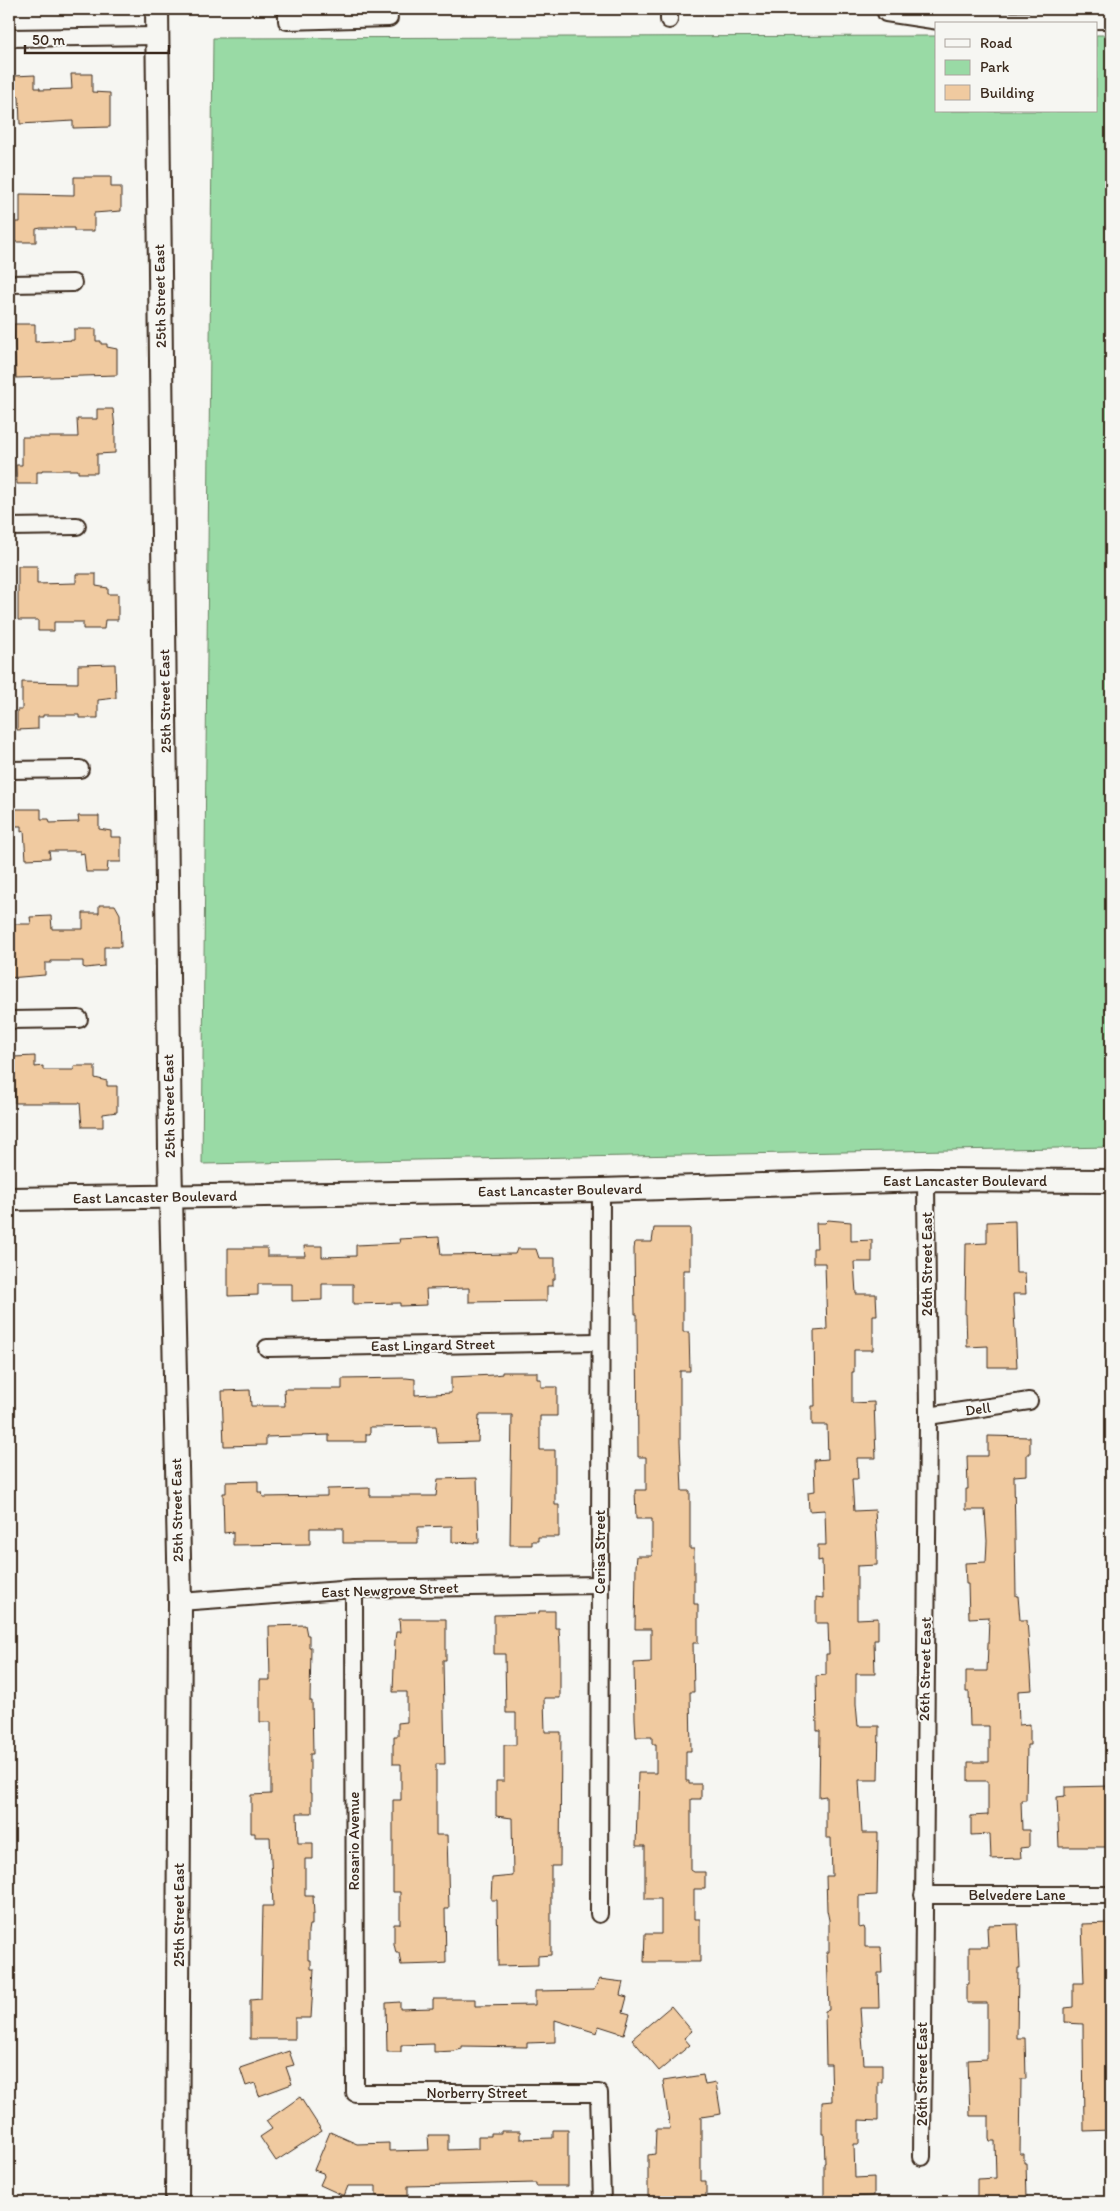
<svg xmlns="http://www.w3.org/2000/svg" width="1120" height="2211" viewBox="0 0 1120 2211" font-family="Itim,sans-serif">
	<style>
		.green { fill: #99daa5; stroke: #6a8262 }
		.building { fill: #f0caa0; stroke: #3b2a1e }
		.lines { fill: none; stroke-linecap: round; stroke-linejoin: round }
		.street-casing { stroke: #3b2a1e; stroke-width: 20 }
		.secondary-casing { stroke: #3b2a1e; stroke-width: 26 }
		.street { stroke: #f6f6f2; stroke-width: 16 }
		.secondary { stroke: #f6f6f2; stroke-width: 22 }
		.labels { text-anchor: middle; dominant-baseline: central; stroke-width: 4; stroke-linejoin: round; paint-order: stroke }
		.street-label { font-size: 15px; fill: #3b2a1e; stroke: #f6f6f2 }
	</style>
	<rect width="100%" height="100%" fill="#f6f6f2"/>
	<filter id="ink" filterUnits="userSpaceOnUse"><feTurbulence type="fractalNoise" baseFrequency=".02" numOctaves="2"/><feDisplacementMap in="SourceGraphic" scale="10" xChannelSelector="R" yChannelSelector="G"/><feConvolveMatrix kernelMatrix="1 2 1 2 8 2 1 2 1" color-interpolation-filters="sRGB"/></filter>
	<g filter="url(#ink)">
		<!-- green -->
		<polygon class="green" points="1096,35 1111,35 1111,1147 202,1164 213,38 936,36 936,111 1096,111"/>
		<!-- building -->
		<g class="building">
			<polygon points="71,74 92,74 92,92 110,93 110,127 73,128 73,121 20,124 19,96 14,97 14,76 35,75 35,88 40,88 40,90 72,89"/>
			<polygon points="74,177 111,177 111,187 121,187 121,211 94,213 94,231 74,231 74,228 41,228 36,229 36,242 15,242 15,222 20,222 20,194 74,195"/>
			<polygon points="14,324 35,324 35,342 74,340 74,329 96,329 96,341 101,341 101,344 107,344 107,347 117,349 117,375 16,378"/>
			<polygon points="97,409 113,409 115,429 115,453 97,454 97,473 78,473 78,470 42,470 42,472 37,472 37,484 17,484 16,465 22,465 22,437 78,437 77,419 97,419"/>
			<polygon points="18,566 37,566 37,584 76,583 76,574 96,574 96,586 108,588 108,594 118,594 118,620 105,620 104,629 83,629 83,622 54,622 54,631 38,631 38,620 18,620"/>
			<polygon points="115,664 116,698 98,700 98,718 79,718 79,715 43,715 43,717 38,717 38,729 17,730 17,710 22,710 22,682 78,683 78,665"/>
			<polygon points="9,809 41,809 41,819 49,819 50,823 79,822 78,816 99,816 99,829 111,831 111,837 121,837 121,862 108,862 107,872 86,872 84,853 80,854 80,851 49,851 50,858 26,859 24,831 21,832 21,826 9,826"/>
			<polygon points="99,905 115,905 120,914 121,947 104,947 104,966 86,968 83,967 83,961 51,961 51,963 45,963 45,975 9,978 9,924 31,924 30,917 51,916 52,929 83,929 83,913 99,913"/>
			<polygon points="35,1056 35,1067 43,1066 43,1070 74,1070 74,1066 95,1066 95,1078 107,1081 107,1086 117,1086 117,1112 103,1114 103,1127 82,1127 80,1103 15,1103 14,1057"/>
			<polygon points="828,1220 851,1222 851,1241 872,1240 872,1262 854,1262 856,1294 876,1294 877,1315 873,1315 873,1350 854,1350 854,1372 852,1372 852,1403 874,1402 876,1458 857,1458 858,1479 852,1479 854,1511 875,1510 877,1544 877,1565 857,1566 857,1619 878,1618 878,1640 874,1640 875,1674 856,1674 856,1704 858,1726 879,1726 878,1780 859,1780 862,1833 878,1833 877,1895 859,1896 859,1928 864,1927 865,1930 865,1947 881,1947 882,1973 878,1973 879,2008 860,2008 864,2064 882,2064 882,2082 878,2082 878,2121 859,2120 859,2144 854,2144 855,2178 874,2177 874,2196 824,2198 824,2163 825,2163 824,2134 822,2134 822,2102 832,2101 831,2064 826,2064 825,2011 829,2010 827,1952 829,1952 829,1920 827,1910 826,1876 832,1876 831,1838 826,1838 826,1796 819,1797 820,1731 817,1731 816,1676 826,1675 826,1654 829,1654 828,1623 816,1623 816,1597 823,1598 822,1560 818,1561 818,1545 826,1545 825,1510 809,1511 808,1492 815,1491 814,1460 828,1459 827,1425 812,1425 812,1406 815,1406 814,1331 827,1330 825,1263 813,1263 813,1248 817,1248 816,1223 825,1223"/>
			<polygon points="1015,1221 1016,1273 1025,1273 1026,1294 1013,1294 1017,1367 988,1367 988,1346 967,1347 966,1314 965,1314 966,1244 987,1243 987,1222"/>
			<polygon points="654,1228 690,1228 690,1270 683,1270 683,1332 689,1332 690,1371 680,1371 680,1442 682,1491 690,1491 690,1549 694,1549 694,1604 698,1604 698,1643 693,1643 694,1692 690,1692 691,1751 686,1751 686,1781 689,1781 689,1784 701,1784 701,1799 691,1799 691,1870 694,1872 705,1872 705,1889 694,1889 694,1919 700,1919 700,1962 644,1962 645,1934 661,1934 661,1899 645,1899 645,1846 636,1846 638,1773 656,1773 656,1744 652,1744 652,1737 636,1737 635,1719 634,1663 651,1662 651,1629 635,1629 636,1566 637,1556 652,1556 652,1519 636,1519 635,1490 646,1490 646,1457 638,1457 637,1314 635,1314 634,1249 635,1242 652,1242"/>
			<polygon points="439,1237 441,1255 515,1254 517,1249 536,1249 539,1258 555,1258 555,1279 553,1279 553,1286 547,1286 547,1301 469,1302 469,1288 426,1289 427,1305 400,1306 400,1303 353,1304 353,1284 322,1284 322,1300 292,1301 292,1284 258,1284 258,1295 228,1296 228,1248 267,1248 267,1256 305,1256 304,1246 322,1246 322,1257 356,1256 356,1245 400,1243 399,1239"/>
			<polygon points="502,1372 537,1372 537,1379 541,1379 541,1387 557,1387 557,1416 540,1416 540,1450 555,1450 555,1505 559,1505 559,1537 538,1537 538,1541 532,1541 532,1545 510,1545 512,1415 479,1415 478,1442 438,1443 436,1426 370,1427 370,1434 366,1434 366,1442 329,1442 329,1435 266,1437 266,1445 224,1446 222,1391 250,1390 251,1406 285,1406 284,1389 342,1389 342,1379 406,1378 415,1379 415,1395 451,1393 451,1377 494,1375 502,1374"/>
			<polygon points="988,1436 1030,1437 1030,1454 1027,1454 1027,1475 1014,1476 1016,1596 1018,1596 1020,1620 1027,1620 1032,1690 1018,1691 1019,1725 1030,1724 1030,1745 1027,1745 1026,1800 1021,1800 1022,1830 1029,1830 1029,1847 1020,1848 1021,1858 991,1859 990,1834 971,1835 971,1816 988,1815 988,1781 968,1781 968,1762 989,1762 989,1726 970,1726 969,1692 966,1692 966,1671 987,1671 989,1617 969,1618 968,1584 966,1584 965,1563 986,1562 987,1541 985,1510 966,1510 966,1489 968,1489 967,1456 988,1456"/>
			<polygon points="477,1478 479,1543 452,1542 452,1526 418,1527 418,1543 343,1543 343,1528 310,1528 310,1544 233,1545 233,1532 224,1533 223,1493 226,1493 226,1482 258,1481 258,1492 262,1492 263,1497 327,1496 327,1489 370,1488 370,1496 436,1496 438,1479"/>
			<polygon points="539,1611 555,1611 555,1628 559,1628 560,1646 560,1698 544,1698 545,1732 561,1732 560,1866 551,1866 551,1955 538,1956 538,1965 498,1966 497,1900 491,1900 492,1878 513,1876 512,1818 496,1816 496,1781 504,1781 504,1745 516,1745 516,1713 506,1713 505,1656 505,1654 494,1654 494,1615 534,1614 539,1613"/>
			<polygon points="399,1619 446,1619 446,1660 443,1660 445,1764 436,1764 436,1835 447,1835 449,1909 445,1909 446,1963 436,1964 401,1965 399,1953 396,1953 394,1944 394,1924 400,1924 400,1892 393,1892 393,1800 401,1800 401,1764 393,1764 393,1744 394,1744 394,1736 398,1736 398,1723 407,1722 407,1692 393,1692 395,1640 396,1632 400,1632"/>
			<polygon points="305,1625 307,1635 309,1635 309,1647 311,1647 310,1701 312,1701 313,1754 310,1754 310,1793 312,1793 312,1813 297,1813 298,1843 313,1843 313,1859 305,1859 305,1896 313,1896 314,1915 312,1915 312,1925 309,1925 308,1931 308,1960 311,1960 311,1969 314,1969 311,2018 295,2018 295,2039 250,2039 250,2000 261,1999 263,1906 273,1906 270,1837 255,1837 255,1833 251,1833 251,1795 271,1794 271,1722 260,1722 260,1680 270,1680 269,1626"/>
			<polygon points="1111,1786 1111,1847 1059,1847 1057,1797 1065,1796 1065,1787"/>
			<polygon points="1111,1923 1111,2130 1084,2131 1083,2024 1065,2023 1065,2008 1073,2007 1073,1983 1084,1983 1082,1924"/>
			<polygon points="1018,1924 1020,1968 1018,1968 1017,2038 1025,2038 1026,2079 1021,2079 1020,2154 1024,2154 1024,2163 1026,2163 1027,2198 977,2198 977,2179 996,2178 995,2141 990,2141 989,2138 989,2116 970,2116 968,2060 987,2059 987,2003 967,2003 967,1984 969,1984 969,1947 988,1947 987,1927 989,1927 989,1925"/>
			<polygon points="599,1979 623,1982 620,1995 627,1997 623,2012 630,2014 624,2034 599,2026 597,2033 555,2020 555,2042 527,2043 527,2047 462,2046 462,2049 454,2051 434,2052 434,2044 401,2045 401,2052 387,2052 386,2003 400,2002 400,2009 433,2008 433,1999 475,1999 475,2006 535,2005 535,1991 594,1990"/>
			<polygon points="671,2006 692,2031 684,2038 690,2045 659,2071 632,2039"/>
			<polygon points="289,2051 294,2065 286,2067 292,2084 259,2096 255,2083 246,2086 240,2068"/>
			<polygon points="703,2075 705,2085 716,2083 721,2114 701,2117 701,2181 706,2181 706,2202 648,2202 648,2155 655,2154 656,2129 670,2129 663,2081"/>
			<polygon points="300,2097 322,2131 276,2161 260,2137 272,2129 266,2121"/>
			<polygon points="553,2130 568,2130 568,2186 536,2186 536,2183 408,2186 408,2196 376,2196 376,2186 348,2186 344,2196 320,2185 324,2176 323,2173 314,2170 330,2132 357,2144 389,2143 389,2151 429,2150 428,2135 448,2135 448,2150 478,2149 478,2136 491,2136 491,2133 501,2133 501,2131 520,2131 520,2139 553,2138"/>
		</g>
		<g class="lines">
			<defs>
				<g id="street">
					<polyline points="287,9 287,21 389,18"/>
					<polyline points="669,9 669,20"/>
					<polyline points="886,13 939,21 1111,20"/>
					<polyline points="9,38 157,36"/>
					<polyline points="9,284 73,283"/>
					<polyline points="9,527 77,526"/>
					<polyline points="9,770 80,769"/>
					<polyline points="9,1020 79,1019"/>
					<polyline points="267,1348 599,1342"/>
					<polyline points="928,1416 1029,1401"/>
					<polyline points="354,1589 355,2093 599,2093 602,2202"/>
					<polyline points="180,1602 354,1589 600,1585"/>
					<polyline points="923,1895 1111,1895"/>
					<polyline points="599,1914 601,1190"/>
					<polyline points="922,2157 928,1416 926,1180"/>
				</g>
				<g id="secondary">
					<polyline points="157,9 170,1150 180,1602 177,2202"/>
					<polyline points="9,1199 601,1190 926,1180 1111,1181"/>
				</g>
			</defs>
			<!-- street casing -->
			<use href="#street" class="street-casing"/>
			<!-- secondary casing -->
			<use href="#secondary" class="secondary-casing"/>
			<!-- street -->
			<use href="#street" class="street"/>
			<!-- secondary -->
			<use href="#secondary" class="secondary"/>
		</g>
	</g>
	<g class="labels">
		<!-- street labels -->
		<g class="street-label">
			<text transform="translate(160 296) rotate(-91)">25th Street East</text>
			<text transform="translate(165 701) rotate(-91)">25th Street East</text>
			<text transform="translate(169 1106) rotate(-91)">25th Street East</text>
			<text x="965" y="1181">East Lancaster Boulevard</text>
			<text transform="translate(560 1190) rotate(-1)">East Lancaster Boulevard</text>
			<text transform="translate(155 1197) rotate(-1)">East Lancaster Boulevard</text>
			<text transform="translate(927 1264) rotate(-90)">26th Street East</text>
			<text transform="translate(433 1345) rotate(-1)">East Lingard Street</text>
			<text transform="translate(978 1409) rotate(-8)">Dell</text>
			<text transform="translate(177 1510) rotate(-91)">25th Street East</text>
			<text transform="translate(600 1552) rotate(-90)">Cerisa Street</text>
			<text transform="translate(390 1590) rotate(-2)">East Newgrove Street</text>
			<text transform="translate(925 1669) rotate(-89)">26th Street East</text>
			<text transform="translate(354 1841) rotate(-90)">Rosario Avenue</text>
			<text x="1017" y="1895">Belvedere Lane</text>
			<text transform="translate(179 1915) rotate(-90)">25th Street East</text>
			<text transform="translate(922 2074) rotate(-90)">26th Street East</text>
			<text x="477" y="2093">Norberry Street</text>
		</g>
	</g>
	<!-- margin -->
	<rect width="1120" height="2211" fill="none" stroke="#f6f6f2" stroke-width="30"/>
	<rect x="15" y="15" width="1090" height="2181" fill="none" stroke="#3b2a1e" stroke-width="2" filter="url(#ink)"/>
	<!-- legend -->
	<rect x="935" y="22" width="162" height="90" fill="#f6f6f2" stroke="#aba49d"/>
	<rect x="945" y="39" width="25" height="8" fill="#f6f6f2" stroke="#aba49d"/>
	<text x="980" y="48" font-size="15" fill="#3b2a1e">Road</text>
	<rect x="945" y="60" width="25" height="15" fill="#99daa5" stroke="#aba49d"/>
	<text x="980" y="72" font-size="15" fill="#3b2a1e">Park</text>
	<rect x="945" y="85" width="25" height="15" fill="#f0caa0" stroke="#aba49d"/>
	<text x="980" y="98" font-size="15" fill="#3b2a1e">Building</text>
	<!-- scale -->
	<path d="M25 45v8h144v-8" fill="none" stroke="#3b2a1e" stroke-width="2.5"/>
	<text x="32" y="45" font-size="15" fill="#3b2a1e" stroke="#f6f6f2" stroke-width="4" paint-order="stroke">50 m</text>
</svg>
